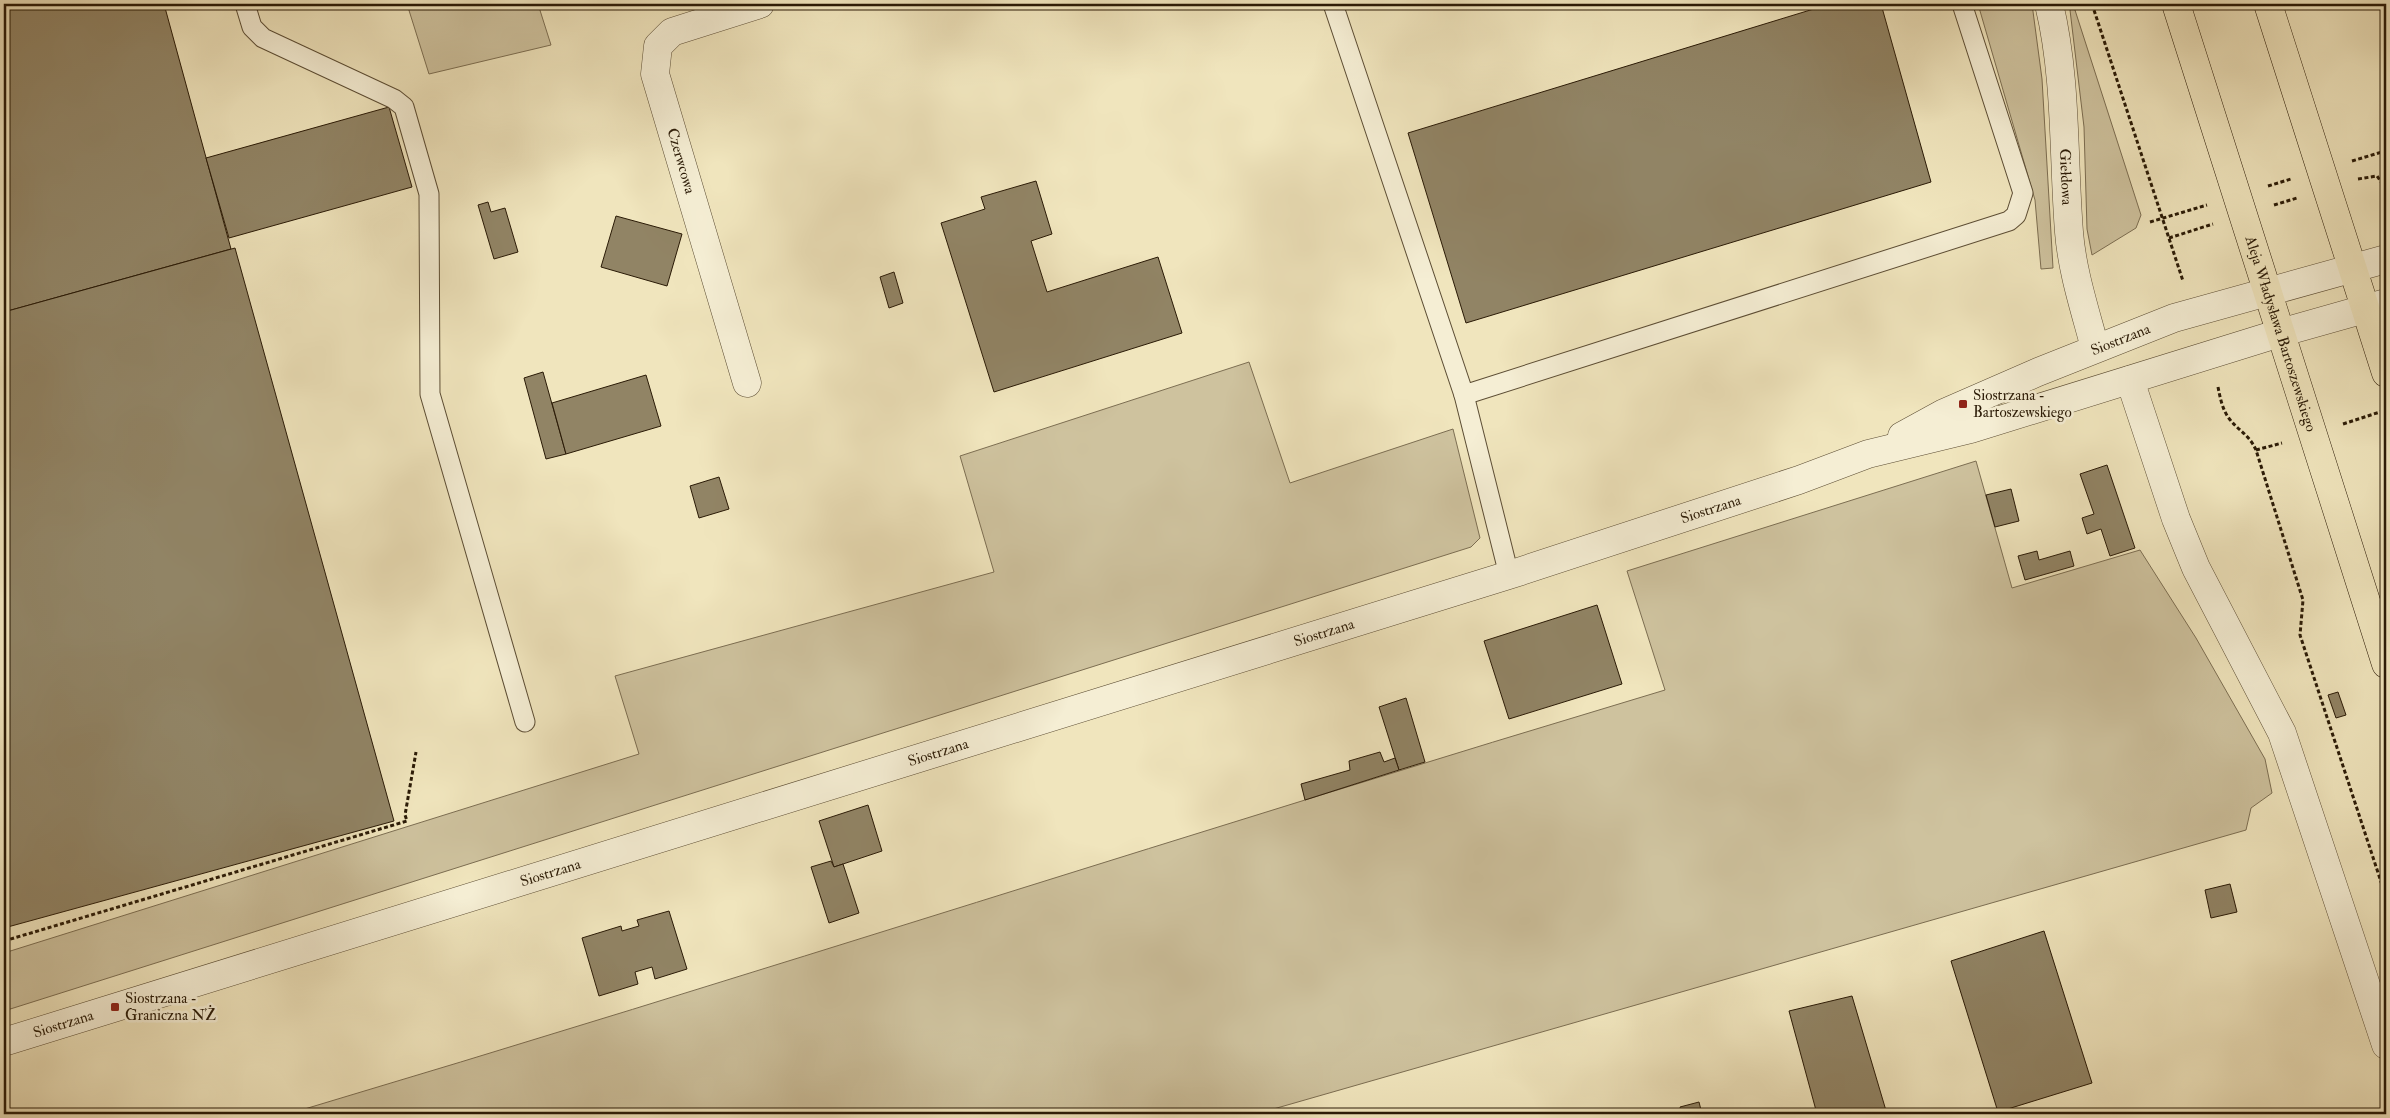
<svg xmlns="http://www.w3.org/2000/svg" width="2390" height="1118" viewBox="0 0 2390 1118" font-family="'IM FELL Double Pica',serif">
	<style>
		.green { fill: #cec29e; stroke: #7c6e52 }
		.building { fill: #918465; stroke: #2a1a06 }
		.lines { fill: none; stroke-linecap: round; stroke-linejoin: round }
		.service-casing { stroke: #5c4d34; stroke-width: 21 }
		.minor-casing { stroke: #5c4d34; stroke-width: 29 }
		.tertiary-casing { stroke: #5c4d34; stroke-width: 29 }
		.primary-casing { stroke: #2a1a06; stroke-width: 29 }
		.path { stroke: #2a1a06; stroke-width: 3; stroke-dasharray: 4 2.5; stroke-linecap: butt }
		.service { stroke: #f5eed4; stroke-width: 19 }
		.minor { stroke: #f5eed4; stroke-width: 28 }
		.tertiary { stroke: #f5eed4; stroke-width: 28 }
		.primary { stroke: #f0e5bd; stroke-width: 28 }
		.poi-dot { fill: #8f2418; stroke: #f5eed4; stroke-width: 2 }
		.labels { text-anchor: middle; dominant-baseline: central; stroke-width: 5; stroke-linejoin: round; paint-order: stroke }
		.street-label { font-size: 15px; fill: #2a1a06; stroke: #f5eed4 }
		.poi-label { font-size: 15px; fill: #2a1a06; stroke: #f5eed4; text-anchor: start }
	</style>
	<rect width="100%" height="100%" fill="#f0e5bd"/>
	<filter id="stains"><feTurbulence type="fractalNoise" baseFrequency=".004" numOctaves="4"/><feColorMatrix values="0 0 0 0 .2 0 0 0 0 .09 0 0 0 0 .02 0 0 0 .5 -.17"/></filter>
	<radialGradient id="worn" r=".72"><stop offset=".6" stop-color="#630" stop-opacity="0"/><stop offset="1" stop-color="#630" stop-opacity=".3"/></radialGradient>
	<!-- green -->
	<g class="green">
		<polygon points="407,4 538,4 551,45 429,74"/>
		<polygon points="1978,4 2032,4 2042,79 2053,268 2041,269 2035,200"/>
		<polygon points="2074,7 2141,215 2136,228 2092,255 2087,229 2084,127 2070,10"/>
		<polygon points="1249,362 1290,483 1453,429 1480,538 1471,547 4,1011 4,953 639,754 615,676 994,572 960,456"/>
		<path d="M 1976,461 L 2012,588 L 2140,550 L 2196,638 L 2265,759 L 2272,793 L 2251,808 L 2246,830 L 1256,1114 L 288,1114 C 748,977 1205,828 1665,690 L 1627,571 Z"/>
	</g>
	<!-- building -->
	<g class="building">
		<polygon points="4,4 164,4 231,249 4,312"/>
		<polygon points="1830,4 1881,4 1931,182 1466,323 1408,133"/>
		<polygon points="389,107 412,187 229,238 206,158"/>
		<polygon points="1036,181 1052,234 1031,241 1047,292 1158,257 1182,333 994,392 941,223 985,209 981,197"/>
		<polygon points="488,202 491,212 505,208 518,252 494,259 478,205"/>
		<polygon points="616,216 682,234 667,286 601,267"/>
		<polygon points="235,248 394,821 4,928 4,312"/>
		<polygon points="894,272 903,303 889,308 880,277"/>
		<polygon points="543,372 566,454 546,459 524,378"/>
		<polygon points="646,375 661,426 566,454 552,403"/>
		<polygon points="2107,465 2135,548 2110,556 2101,529 2087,534 2082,518 2094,514 2080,474"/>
		<polygon points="719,477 729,509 699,518 690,486"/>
		<polygon points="2011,489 2019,521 1995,527 1986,495"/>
		<polygon points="2037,551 2039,560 2070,551 2074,566 2025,580 2018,556"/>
		<polygon points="1597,605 1622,684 1509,719 1484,641"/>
		<polygon points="2338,692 2346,715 2336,718 2328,695"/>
		<polygon points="1406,698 1425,762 1399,770 1379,707"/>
		<polygon points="1380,752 1384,762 1395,758 1399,770 1305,800 1301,784 1350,770 1349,761"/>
		<polygon points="868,805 882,851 834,867 819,821"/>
		<polygon points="831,861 834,867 843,864 859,913 829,923 811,867"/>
		<polygon points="2230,884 2237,912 2211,918 2205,890"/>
		<polygon points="669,911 687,969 655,979 652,967 635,972 638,984 599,996 582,938 621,926 622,931 639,926 637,920"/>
		<polygon points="2044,931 2092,1083 1998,1112 1951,961"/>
		<polygon points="1852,996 1887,1114 1817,1114 1789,1011"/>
		<polygon points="1699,1102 1702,1114 1682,1114 1680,1107"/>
	</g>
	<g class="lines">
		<defs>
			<g id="service">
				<polyline points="245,4 252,27 263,38 394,99 404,107 429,194 430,394 525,722"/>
				<polyline points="1333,4 1464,395 2009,221 2016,215 2023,193 1962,4"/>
				<polyline points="1464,395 1509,575"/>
			</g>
			<g id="minor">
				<path id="s1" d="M 2049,4 C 2067,79 2063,156 2069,232 C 2072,271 2085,310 2095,348"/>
				<polyline points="2130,380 2176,519 2196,568 2282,733 2386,1045"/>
				<polyline points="747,383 655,74 658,46 672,32 760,4"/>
			</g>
			<g id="tertiary">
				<path id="s2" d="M 1902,436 L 1944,413 L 2038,372 L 2174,318 L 2386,259"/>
				<path id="s3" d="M 4,1042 L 1509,575 L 1799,480 L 1868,454 L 1971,429 L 2280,333 L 2386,303"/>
			</g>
			<g id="primary">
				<path id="s4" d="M 2176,4 L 2386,664"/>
				<polyline points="2268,4 2386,373"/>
			</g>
		</defs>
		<!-- service casing -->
		<use href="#service" class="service-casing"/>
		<!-- minor casing -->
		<use href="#minor" class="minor-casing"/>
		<!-- tertiary casing -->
		<use href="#tertiary" class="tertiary-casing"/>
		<!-- primary casing -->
		<use href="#primary" class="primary-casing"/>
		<!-- path -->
		<g class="path">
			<polyline points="2092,4 2183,281"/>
			<polyline points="2352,161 2382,152 2386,158"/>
			<polyline points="2358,179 2377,176 2386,189"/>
			<polyline points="2268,186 2291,179"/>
			<polyline points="2274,205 2297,198"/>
			<polyline points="2150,222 2207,205"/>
			<polyline points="2169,238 2213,224"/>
			<path d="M 2218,387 C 2220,397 2222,408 2228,417 C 2237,430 2249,434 2256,450 L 2303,600 L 2300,635 L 2386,897"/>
			<polyline points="2343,424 2386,410"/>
			<polyline points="2256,450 2282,443"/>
			<polyline points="4,941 407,821 405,815 416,752"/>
		</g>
		<!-- service -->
		<use href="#service" class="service"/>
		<!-- minor -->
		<use href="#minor" class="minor"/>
		<!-- tertiary -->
		<use href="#tertiary" class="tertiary"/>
		<!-- primary -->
		<use href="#primary" class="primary"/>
	</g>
	<!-- markers -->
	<g class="poi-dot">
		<rect x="1958" y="399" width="10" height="10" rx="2.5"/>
		<rect x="110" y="1002" width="10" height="10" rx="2.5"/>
	</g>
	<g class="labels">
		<!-- street labels -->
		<g class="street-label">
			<text transform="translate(681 161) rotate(74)">Czerwcowa</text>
			<text stroke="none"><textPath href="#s1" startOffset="174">Giełdowa</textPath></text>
			<text stroke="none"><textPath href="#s4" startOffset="346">Aleja Władysława Bartoszewskiego</textPath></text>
			<text stroke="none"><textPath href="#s2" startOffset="239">Siostrzana</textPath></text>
			<text stroke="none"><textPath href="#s3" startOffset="1788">Siostrzana</textPath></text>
			<text stroke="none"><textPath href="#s3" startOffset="1382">Siostrzana</textPath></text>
			<text stroke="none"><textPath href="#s3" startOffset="978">Siostrzana</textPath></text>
			<text stroke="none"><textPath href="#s3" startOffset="572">Siostrzana</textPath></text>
			<text stroke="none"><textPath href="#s3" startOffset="62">Siostrzana</textPath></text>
		</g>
		<!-- poi labels -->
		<g class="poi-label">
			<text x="1973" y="395">Siostrzana -<tspan x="1973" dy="17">Bartoszewskiego</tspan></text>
			<text x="125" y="998">Siostrzana -<tspan x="125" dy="17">Graniczna NŻ</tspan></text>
		</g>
	</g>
	<!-- margin -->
	<rect width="2390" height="1118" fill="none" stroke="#f0e5bd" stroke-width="20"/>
	<rect x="5" y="5" width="2380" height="1108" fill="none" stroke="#2a1a06" stroke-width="2.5"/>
	<rect x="10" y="10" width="2370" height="1098" fill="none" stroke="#2a1a06"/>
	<rect width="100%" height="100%" filter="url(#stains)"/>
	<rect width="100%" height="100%" fill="url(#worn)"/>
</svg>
